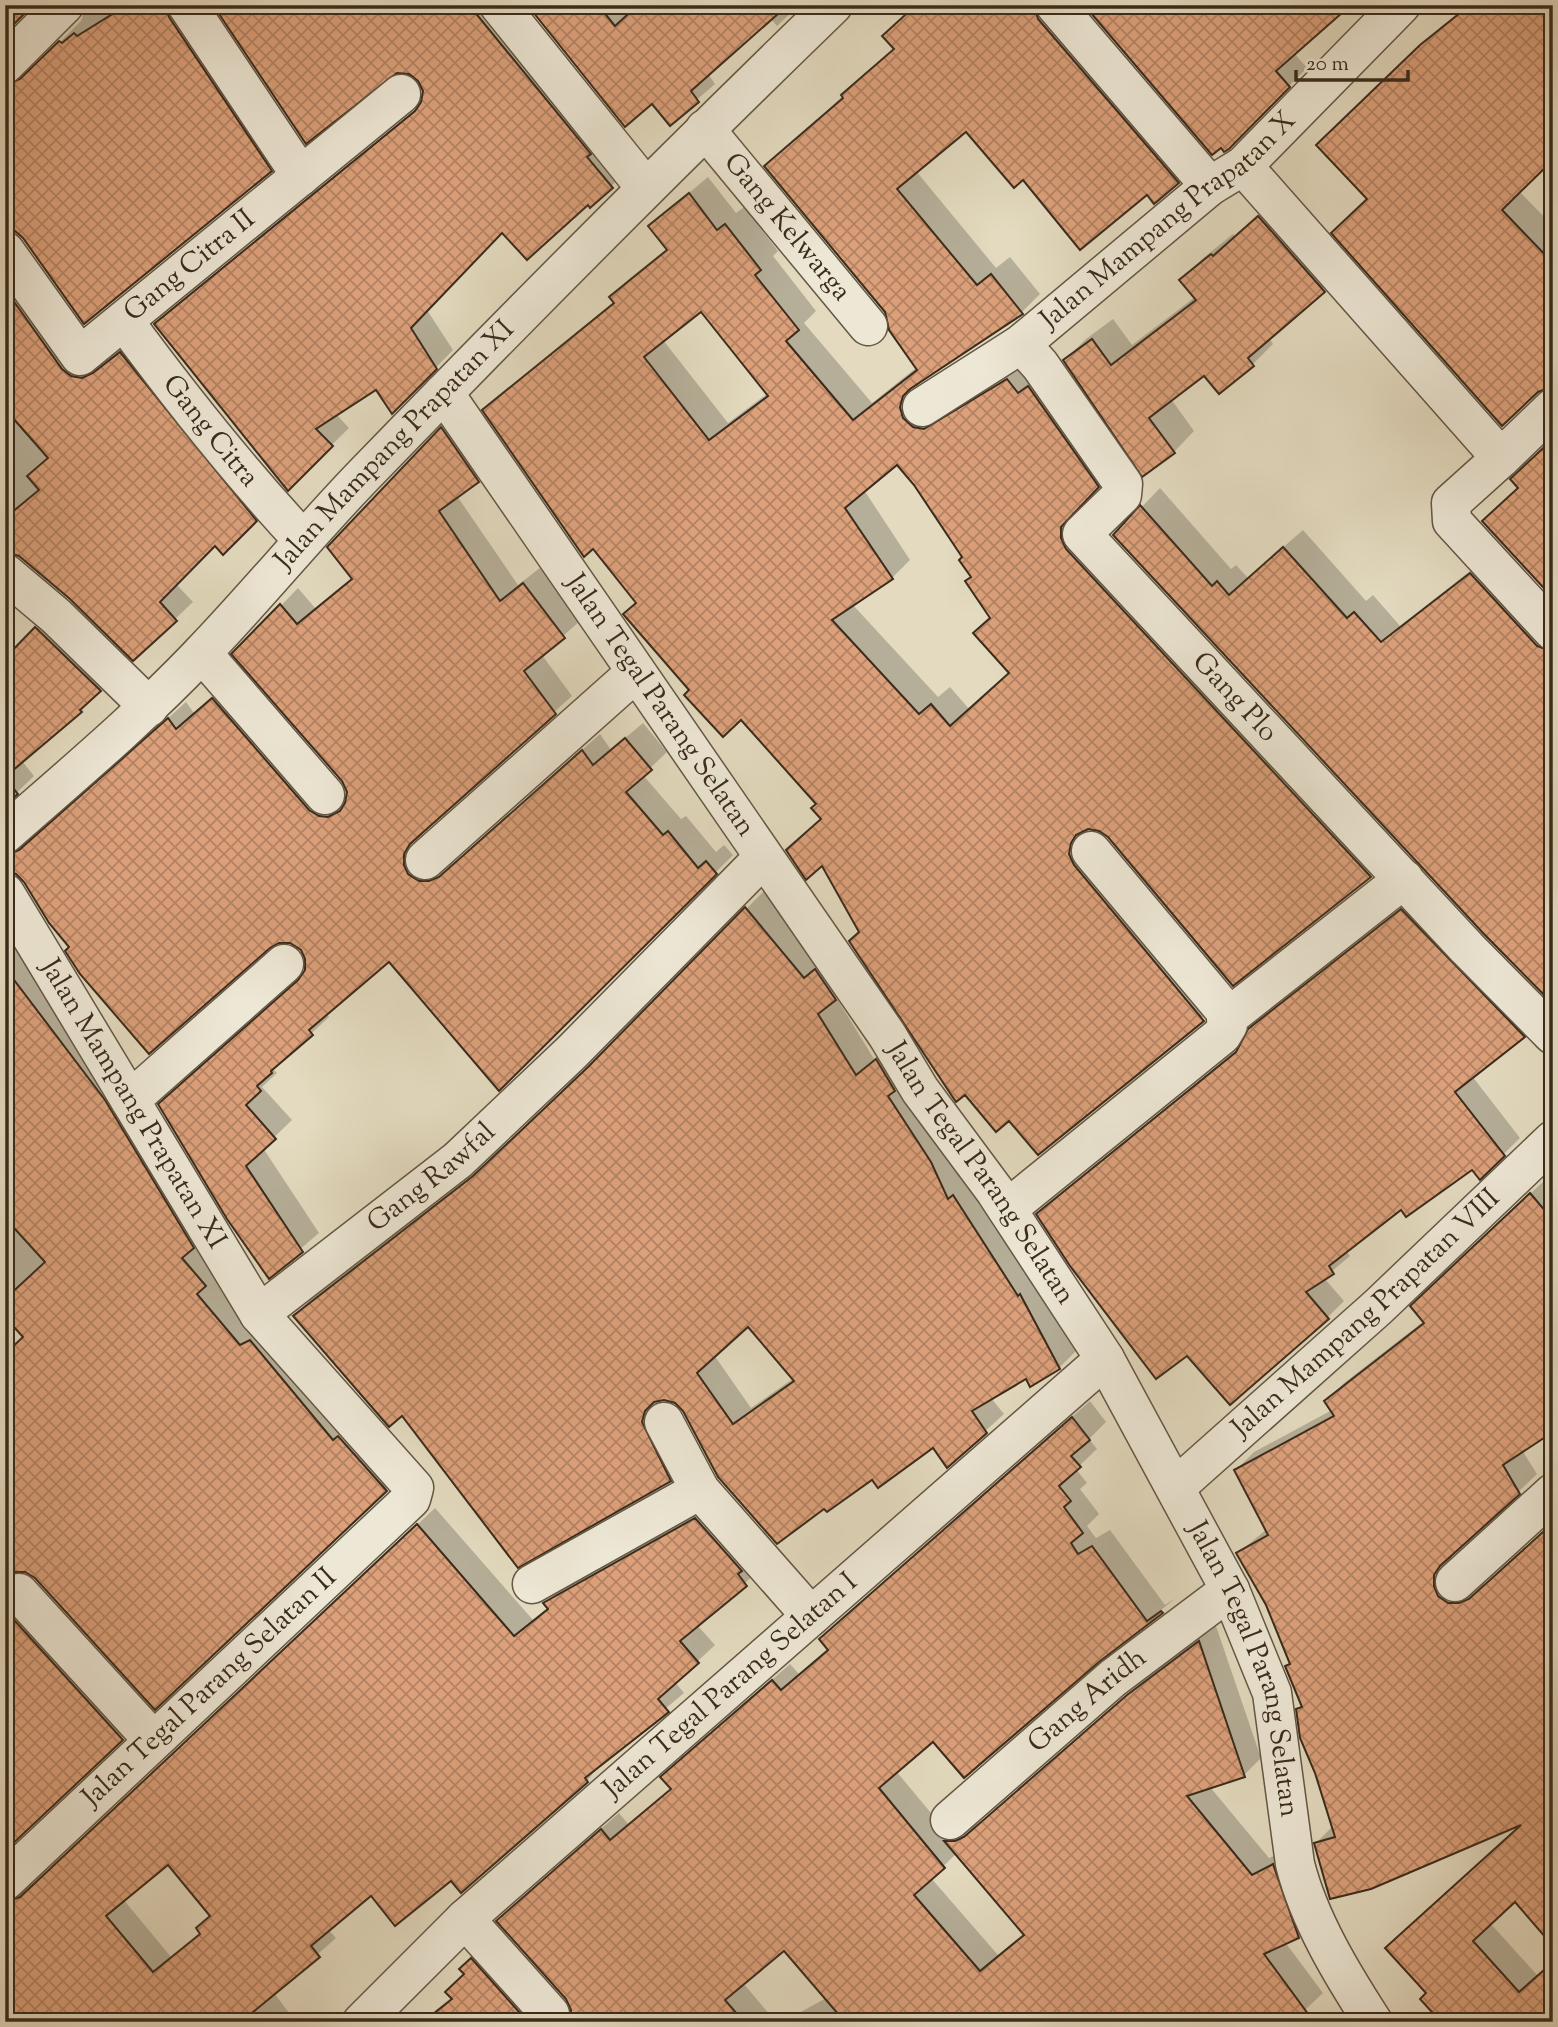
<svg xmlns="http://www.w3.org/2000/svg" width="1558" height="2027" viewBox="0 0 1558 2027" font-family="'Sorts Mill Goudy',serif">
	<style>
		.shadow { fill: #0003; fill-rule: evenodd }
		.building { fill: url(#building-cross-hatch); stroke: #3a2b1c; stroke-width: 2; fill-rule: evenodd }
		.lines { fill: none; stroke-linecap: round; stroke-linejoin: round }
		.minor-casing { stroke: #645745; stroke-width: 41 }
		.minor { stroke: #ede7d5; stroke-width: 38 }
		.labels { text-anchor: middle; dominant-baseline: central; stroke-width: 7; stroke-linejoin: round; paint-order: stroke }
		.street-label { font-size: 28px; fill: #3a2b1c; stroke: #ede7d5 }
	</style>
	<defs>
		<pattern id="building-cross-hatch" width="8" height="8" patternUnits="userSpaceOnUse" patternTransform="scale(1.75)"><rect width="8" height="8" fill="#dca07a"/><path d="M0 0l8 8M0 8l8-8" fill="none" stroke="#b38363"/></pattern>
	</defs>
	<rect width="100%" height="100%" fill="#e3dabf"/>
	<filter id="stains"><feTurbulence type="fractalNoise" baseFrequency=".00286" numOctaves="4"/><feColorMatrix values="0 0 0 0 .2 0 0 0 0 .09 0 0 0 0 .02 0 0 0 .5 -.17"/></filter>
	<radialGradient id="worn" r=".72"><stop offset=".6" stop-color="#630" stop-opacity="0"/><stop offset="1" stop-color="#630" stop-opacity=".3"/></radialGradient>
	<!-- shadow -->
	<g class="shadow">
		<polygon points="87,5 189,5 288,153 85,322 16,230 5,228 5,60 16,68 29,69 39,63 81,21"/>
		<polygon points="216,5 494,5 629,170 590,205 588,203 503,231 427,310 453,350 393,412 377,387 336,414 349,428 288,488 156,324 422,104 424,91 419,79 410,72"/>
		<polygon points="535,5 799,5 777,26 770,18 708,74 715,84 670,123 652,102"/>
		<path d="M 916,5 L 1060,5 L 1196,164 L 1178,182 L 1147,192 L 1023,178 L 966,130 L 916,171 L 996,268 L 1010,257 L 1040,294 L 1022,312 L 920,380 L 918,388 L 1026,362 L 1116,468 L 1079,507 L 1078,519 L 1388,858 L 1370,876 L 1233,983 L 1109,836 L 1100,829 L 1088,828 L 1087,835 L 1221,1002 L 1039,1153 L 861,931 L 822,864 L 788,850 L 822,818 L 818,803 L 741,718 L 692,690 L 625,614 L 637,601 L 484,410 L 615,301 L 611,297 L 629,279 L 668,248 L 650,226 L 708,177 L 736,213 L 744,207 L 778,251 L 773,256 L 816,311 L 804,323 L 872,403 L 917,367 L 886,311 L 767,166 L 895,48 ZM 701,309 L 768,393 L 728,423 L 663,340 ZM 897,462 L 916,484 L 964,557 L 991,617 L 1010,672 L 969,709 L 950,687 L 938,697 L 852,604 L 892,578 L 910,560 L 864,490 Z"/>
		<polygon points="1086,5 1294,53 1307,68 1228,147"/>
		<polygon points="1468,5 1553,5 1519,191 1553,226 1553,385 1546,385 1502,424 1369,198 1337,127 1441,27"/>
		<polygon points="1280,197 1344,269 1269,338 1273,344 1253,364 1204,373 1171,399 1194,431 1174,452 1065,360 1086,339 1113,319 1132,345 1195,297 1181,280 1202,259 1233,234 1235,236"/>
		<polygon points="5,248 102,361 138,336 272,503 223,552 215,544 176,584 193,602 133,659 71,598 20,555 5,550"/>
		<polygon points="459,412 495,463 457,496 518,585 541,567 581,620 542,655 572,696 424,829 420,847 447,865 458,860 600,734 611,750 643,723 667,752 643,775 681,819 686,816 716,852 724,845 733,855 499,1089 389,959 326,1013 329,1017 273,1069 277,1073 262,1087 292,1120 263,1148 319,1233 269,1276 160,1105 303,977 307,959 302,949 291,941 71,947 25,880 16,872 5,869 5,831 27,839 39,834 186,702 194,713 230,683 336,799 347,800 348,791 343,780 234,654 298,588 315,608 353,577 329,547"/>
		<polygon points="1160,488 1231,569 1236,565 1248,578 1303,530 1366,601 1373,595 1400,626 1489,556 1553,625 1553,1001 1115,535"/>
		<polygon points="54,611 117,672 81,711 22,761 34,776 5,804 5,661"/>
		<path d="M 764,891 L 822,962 L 852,981 L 836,997 L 874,1059 L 894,1043 L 971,1180 L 1077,1350 L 1059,1368 L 1026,1377 L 991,1398 L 1004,1414 L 948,1465 L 933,1445 L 825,1506 L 676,1402 L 660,1399 L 659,1404 L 687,1463 L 670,1480 L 403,1414 L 295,1316 L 312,1298 L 493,1159 L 603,1054 ZM 748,1324 L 794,1378 L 751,1408 L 714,1355 Z"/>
		<polygon points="1418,894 1540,1020 1472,1076 1520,1138 1480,1177 1473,1168 1401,1208 1346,1251 1350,1256 1324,1278 1344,1301 1328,1317 1187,1354 1038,1214 1240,1047 1250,1030 1267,1013"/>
		<polygon points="5,927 222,1268 213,1276 258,1329 403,1473 155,1707 36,1577 27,1571 15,1570 14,1579 139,1721 5,1848 5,1355 25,1337 5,1296"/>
		<polygon points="1549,1176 1553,1181 1553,1419 1522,1450 1537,1474 1452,1555 1451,1567 1479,1586 1489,1581 1553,1521 1553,1943 1515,1900 1490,1923 1538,1976 1553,2022 1428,1993 1525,1822 1331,1897 1316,1843 1333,1826 1298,1710 1303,1705 1288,1666 1291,1663 1267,1605 1238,1553 1267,1529 1236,1470 1254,1452 1332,1410 1326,1402 1344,1383 1424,1321 1431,1288"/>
		<path d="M 1090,1401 L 1106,1422 L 1089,1439 L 1097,1449 L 1076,1469 L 1087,1483 L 1080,1489 L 1099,1514 L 1087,1526 L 1096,1538 L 1110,1530 L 1165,1605 L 1176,1598 L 1098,1660 L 933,1739 L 896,1771 L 951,1837 L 984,1820 L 1146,1678 L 1216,1626 L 1261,1758 L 1244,1775 L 1210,1787 L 1269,1858 L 1290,1849 L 1315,1919 L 1298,1936 L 1285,1942 L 1323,1993 L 1305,2010 L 1290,2022 L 783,2022 L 826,1998 L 784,1949 L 743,1983 L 776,2022 L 421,2022 L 452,1997 L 465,1974 L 461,1969 L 478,1952 L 562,2018 L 572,2019 L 573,2010 L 515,1904 L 619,1813 L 628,1824 L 672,1788 L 680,1760 L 790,1664 L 799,1674 L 829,1649 L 821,1639 L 838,1622 ZM 957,1853 L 1025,1933 L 998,1955 L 931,1878 Z"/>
		<path d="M 713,1502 L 763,1567 L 697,1625 L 715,1645 L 675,1682 L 684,1693 L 602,1762 L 587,1781 L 451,1879 L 371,1894 L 328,1929 L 336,1938 L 274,1993 L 296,2022 L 5,2022 L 5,1878 L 16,1885 L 28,1886 L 39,1880 L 435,1508 L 533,1620 L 549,1607 L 546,1603 L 563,1586 ZM 168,1862 L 211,1915 L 198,1928 L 201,1932 L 171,1957 L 123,1899 Z"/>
	</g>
	<!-- building -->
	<g class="building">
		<polygon points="5,5 27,5 30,8 5,33"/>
		<polygon points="127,5 165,5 169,17 272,171 84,324 23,238 15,231 5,230 5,85 20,79 59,41 62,43 74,33 77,36"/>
		<polygon points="213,5 469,5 591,154 587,157 613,188 590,208 588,205 527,260 502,233 411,328 437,369 392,414 376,390 316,429 333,446 288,491 154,324 415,111 421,102 423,91 418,81 409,74 397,73 306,144"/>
		<polygon points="533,5 598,5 615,26 638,5 788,5 691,91 699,102 670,126 652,104 625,127 533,12"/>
		<path d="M 916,5 L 1034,5 L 1038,19 L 1179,183 L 1154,204 L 1147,195 L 1080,250 L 1023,180 L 1014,188 L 966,132 L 897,189 L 977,285 L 991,274 L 1023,314 L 910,389 L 903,396 L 900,407 L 903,418 L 913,427 L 924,429 L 1007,379 L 1018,393 L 1028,386 L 1099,487 L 1061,527 L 1061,538 L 1066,549 L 1371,877 L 1233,986 L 1108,837 L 1099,831 L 1088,829 L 1076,835 L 1071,843 L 1069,854 L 1074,865 L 1204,1021 L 1038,1155 L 1009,1121 L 996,1132 L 965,1095 L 956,1102 L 849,941 L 859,932 L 822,866 L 806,880 L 786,850 L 821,819 L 811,808 L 816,804 L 741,720 L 723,737 L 684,695 L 689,690 L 623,614 L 636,603 L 593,549 L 584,557 L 482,410 L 614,303 L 609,297 L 667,250 L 648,226 L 689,193 L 717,230 L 725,224 L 761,270 L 755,275 L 799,330 L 786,341 L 853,420 L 917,370 L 889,330 L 885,312 L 764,166 L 843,98 L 841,95 L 894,49 L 882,36 ZM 701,312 L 768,396 L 709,440 L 644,357 ZM 897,465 L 914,485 L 962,557 L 959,560 L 971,577 L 965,581 L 990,618 L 973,633 L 1009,673 L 950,726 L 931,704 L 919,714 L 832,620 L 893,579 L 845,508 Z"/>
		<polygon points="1084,5 1351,5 1276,71 1290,87 1229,149 1224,152 1221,148 1212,155"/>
		<polygon points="1470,5 1553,5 1553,160 1502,210 1553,263 1553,387 1538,392 1502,426 1331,233 1367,199 1316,145 1420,45"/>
		<polygon points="1258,216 1325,292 1248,358 1254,366 1219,394 1204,376 1149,418 1175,453 1142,477 1063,360 1092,339 1111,365 1196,300 1179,280 1211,254 1213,256"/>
		<polygon points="5,289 62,369 71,376 82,378 93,373 120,352 257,521 223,555 215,546 160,602 177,621 133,661 70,599 19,556 5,552 5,518 39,490 27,476 48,458 5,409"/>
		<polygon points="441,427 479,482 439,511 500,601 523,583 565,638 524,671 556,714 410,844 404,854 404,865 408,874 419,881 429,881 439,877 582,750 593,765 625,738 652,770 626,792 663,835 668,831 698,868 706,861 717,874 499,1091 389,962 309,1030 313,1035 271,1071 272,1073 257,1086 261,1091 246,1105 276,1139 246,1166 303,1252 269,1279 227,1219 158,1104 298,980 305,970 305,959 301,950 290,943 279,943 270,948 149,1054 80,974 65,951 69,947 49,923 24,882 16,874 5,871 5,855 19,850 168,718 176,729 212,698 309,810 319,816 328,817 340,811 345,803 347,792 342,781 231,654 280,604 297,624 352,579 327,547"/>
		<polygon points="1553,439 1553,598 1482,521 1518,488 1510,479"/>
		<polygon points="1140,505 1212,586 1217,581 1229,595 1283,547 1347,618 1354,612 1381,642 1470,573 1537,646 1553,652 1553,1004 1483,933 1113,535"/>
		<polygon points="35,627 101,691 80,710 82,712 5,777 5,658"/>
		<polygon points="5,778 18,794 5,805"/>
		<path d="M 745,907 L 804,978 L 815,969 L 836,1000 L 818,1014 L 856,1075 L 876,1059 L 895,1091 L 888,1096 L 931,1162 L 948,1199 L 953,1195 L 1018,1296 L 1020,1294 L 1060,1369 L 1030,1387 L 1026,1379 L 972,1411 L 987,1433 L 947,1468 L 933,1448 L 878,1488 L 872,1480 L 827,1512 L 824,1509 L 777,1544 L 718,1477 L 683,1411 L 675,1403 L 664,1400 L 654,1402 L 645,1411 L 642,1422 L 671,1481 L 518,1568 L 402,1416 L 389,1427 L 293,1316 L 473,1176 L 588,1067 ZM 748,1327 L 794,1381 L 733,1424 L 697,1373 Z"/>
		<polygon points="1401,909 1525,1037 1455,1092 1505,1156 1480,1180 1472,1170 1406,1217 1401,1210 1329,1266 1334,1274 1306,1292 1329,1319 1230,1405 1187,1356 1156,1379 1070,1266 1036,1214 1236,1052 1248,1029"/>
		<polygon points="5,968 105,1100 194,1248 182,1258 206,1286 197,1294 240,1345 250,1340 333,1440 338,1436 387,1491 155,1710 35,1578 25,1572 15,1572 5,1576 5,1354 23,1337 5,1317 5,1299 45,1262 5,1218"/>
		<polygon points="1530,1193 1553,1220 1553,1432 1503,1465 1520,1494 1440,1566 1434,1575 1434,1586 1438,1596 1448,1603 1459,1603 1469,1599 1553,1523 1553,1946 1515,1902 1473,1941 1519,1992 1553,1962 1553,2022 1441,2022 1420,1999 1426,1993 1385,1948 1521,1825 1371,1889 1330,1899 1314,1843 1335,1837 1315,1773 1300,1738 1296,1709 1302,1707 1285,1666 1290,1664 1266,1605 1236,1553 1268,1535 1234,1470 1334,1416 1324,1401 1424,1323 1410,1306"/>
		<polygon points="1072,1417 1090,1440 1071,1456 1081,1467 1059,1486 1071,1501 1064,1507 1083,1533 1071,1543 1078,1554 1092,1546 1147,1621 1161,1611 1163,1613 1099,1662 964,1778 933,1742 879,1788 945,1868 914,1895 980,1971 1024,1935 944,1841 955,1841 964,1837 1127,1695 1199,1641 1245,1777 1187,1796 1252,1875 1273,1864 1299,1938 1264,1954 1314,2022 845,2022 784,1951 725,2000 744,2022 570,2022 571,2010 566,1999 496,1921 601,1829 610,1840 671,1789 660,1777 772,1680 781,1690 828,1650 819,1639"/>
		<path d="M 695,1518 L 742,1571 L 738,1574 L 747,1586 L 680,1641 L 699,1663 L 658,1699 L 669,1712 L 585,1778 L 588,1782 L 461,1893 L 451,1881 L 395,1926 L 371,1896 L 311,1946 L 320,1957 L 241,2022 L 5,2022 L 5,1902 L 20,1897 L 417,1524 L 514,1636 L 548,1609 L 543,1603 ZM 168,1865 L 210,1916 L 196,1928 L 200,1934 L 153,1972 L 106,1916 Z"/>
		<polygon points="5,1610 123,1740 5,1851"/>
		<polygon points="471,1958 528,2022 423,2022 452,1999 445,1992 464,1974 459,1969"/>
	</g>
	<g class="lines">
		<defs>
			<g id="minor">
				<polyline points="187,5 301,176"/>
				<polyline points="499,5 645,187"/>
				<polyline points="1055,5 1210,186"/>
				<polyline points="5,64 64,5"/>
				<path id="s1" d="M 705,129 L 868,326"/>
				<polyline points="1243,166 1501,458 1553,408"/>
				<path id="s2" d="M 5,251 L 80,356 L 401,94"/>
				<path id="s3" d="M 124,321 C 180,397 238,470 302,539"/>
				<path id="s4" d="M 1021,344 L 1040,365 L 1123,484 L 1122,495 L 1082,534 L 1467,948 L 1553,1035"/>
				<path id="s5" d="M 444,393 L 887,1035 L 920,1090 L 995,1191 L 1105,1359 L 1230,1590 L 1272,1693 L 1295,1864 C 1309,1920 1342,1974 1373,2022"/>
				<path id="s6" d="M 922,407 L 1021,344 L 1210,186 L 1243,166 L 1401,5"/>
				<polyline points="1501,458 1451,503 1452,521 1553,631"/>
				<polyline points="5,573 56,616 149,707"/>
				<polyline points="202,653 325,795"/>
				<path id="s7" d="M 5,834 C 71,776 139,719 200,655 C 256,597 307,534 363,476 C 517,317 673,160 833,5"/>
				<polyline points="425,860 635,673"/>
				<path id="s8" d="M 5,893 L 259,1314 L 414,1488 L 411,1499 L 5,1881"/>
				<polyline points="1226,1019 1404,879"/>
				<polyline points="130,1100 284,964"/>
				<polyline points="1007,1209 1222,1035 1228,1025 1226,1012 1091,851"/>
				<path id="s9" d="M 259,1314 L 458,1160 L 572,1052 L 763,858"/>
				<polyline points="664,1422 700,1490 811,1616"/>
				<path id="s10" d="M 1177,1486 L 1378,1307 L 1553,1140"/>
				<polyline points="1455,1582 1553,1493"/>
				<polyline points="532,1584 700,1490"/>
				<polyline points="19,1593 153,1740"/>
				<path id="s11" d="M 950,1820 L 1113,1678 L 1230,1590"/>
				<polyline points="465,1919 550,2014"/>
				<path id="s12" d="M 362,2022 L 465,1919 L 1105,1359"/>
			</g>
		</defs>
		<!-- minor casing -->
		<use href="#minor" class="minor-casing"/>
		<!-- minor -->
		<use href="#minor" class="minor"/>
	</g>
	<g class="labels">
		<!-- street labels -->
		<g class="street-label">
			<text stroke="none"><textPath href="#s6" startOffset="310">Jalan Mampang Prapatan X</textPath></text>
			<text stroke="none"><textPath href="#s1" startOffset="128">Gang Kelwarga</textPath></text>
			<text stroke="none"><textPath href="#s2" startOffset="271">Gang Citra II</textPath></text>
			<text stroke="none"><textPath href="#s3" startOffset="140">Gang Citra</textPath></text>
			<text stroke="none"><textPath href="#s7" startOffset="551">Jalan Mampang Prapatan XI</textPath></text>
			<text stroke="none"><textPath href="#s4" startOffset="464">Gang Plo</textPath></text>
			<text stroke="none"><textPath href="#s5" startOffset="380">Jalan Tegal Parang Selatan</textPath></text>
			<text stroke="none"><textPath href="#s8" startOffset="247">Jalan Mampang Prapatan XI</textPath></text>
			<text stroke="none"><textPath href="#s5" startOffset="947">Jalan Tegal Parang Selatan</textPath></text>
			<text stroke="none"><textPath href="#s9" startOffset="220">Gang Rawfal</textPath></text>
			<text stroke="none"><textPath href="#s10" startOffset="256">Jalan Mampang Prapatan VIII</textPath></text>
			<text stroke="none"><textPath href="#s5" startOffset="1514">Jalan Tegal Parang Selatan</textPath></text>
			<text stroke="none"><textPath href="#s12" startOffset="499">Jalan Tegal Parang Selatan I</textPath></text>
			<text transform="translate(210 1688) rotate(-43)">Jalan Tegal Parang Selatan II</text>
			<text stroke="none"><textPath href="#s11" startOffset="182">Gang Aridh</textPath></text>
		</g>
	</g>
	<!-- margin -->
	<rect width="1558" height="2027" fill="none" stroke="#e3dabf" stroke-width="28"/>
	<rect x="7" y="7" width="1544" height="2013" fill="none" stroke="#3a2b1c" stroke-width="3.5"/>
	<rect x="14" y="14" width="1530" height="1999" fill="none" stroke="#3a2b1c" stroke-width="2"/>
	<!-- scale -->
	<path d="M1296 70v10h112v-10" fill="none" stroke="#3a2b1c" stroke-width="3.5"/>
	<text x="1306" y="70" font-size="21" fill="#3a2b1c" stroke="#ede7d5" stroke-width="5" paint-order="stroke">20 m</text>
	<rect width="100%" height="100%" filter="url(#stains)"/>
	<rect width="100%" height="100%" fill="url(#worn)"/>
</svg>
